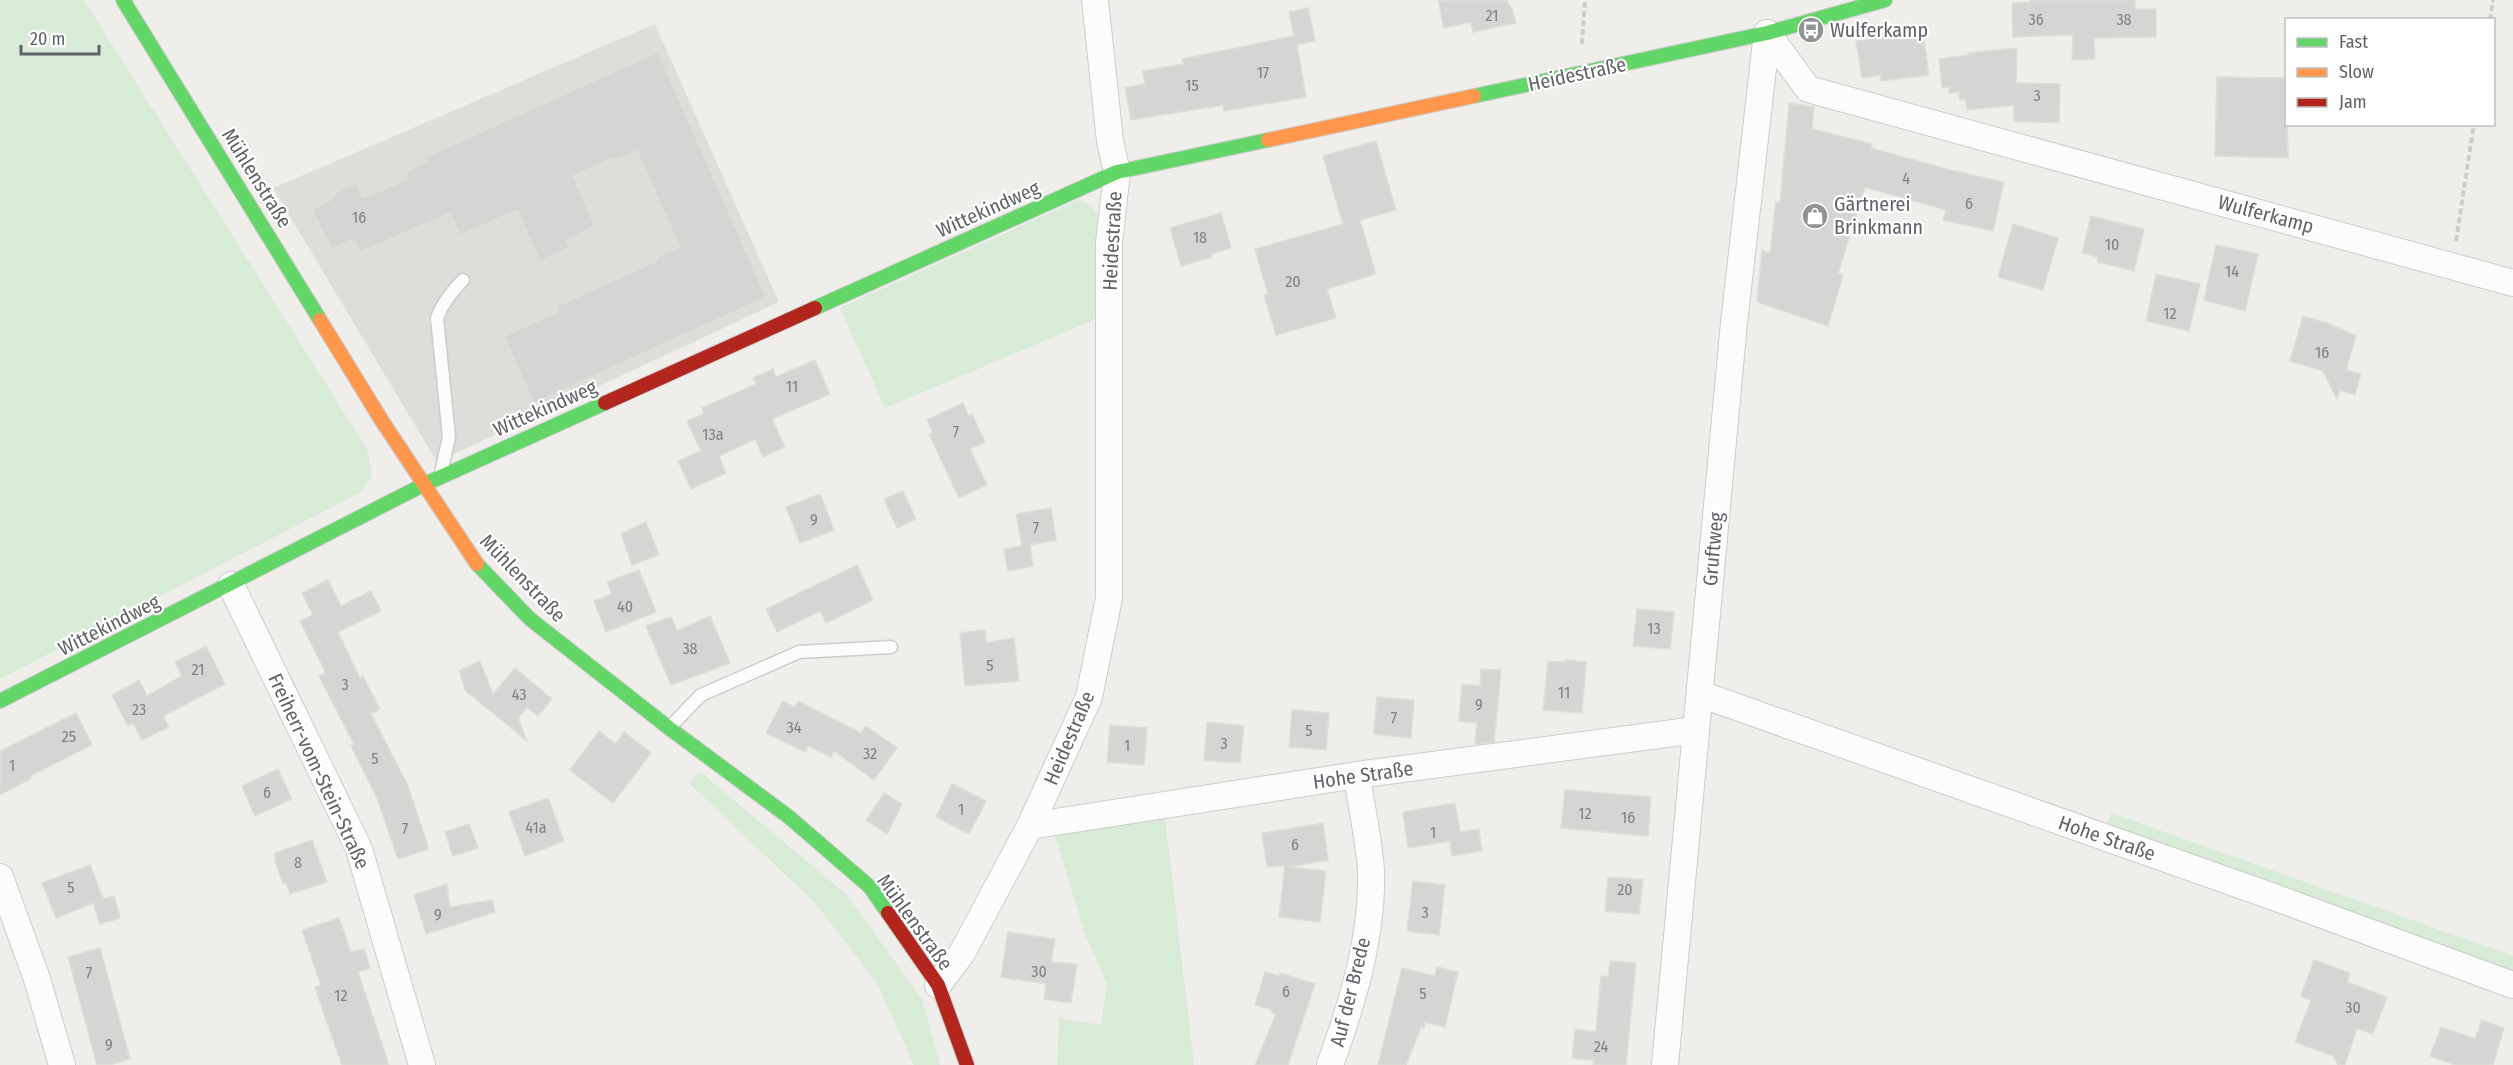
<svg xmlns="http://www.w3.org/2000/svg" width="2513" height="1065" viewBox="0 0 2513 1065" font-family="'Fira Sans Condensed',sans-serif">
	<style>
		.industrial { fill: #dfddda }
		.green { fill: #d8ebd6 }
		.building { fill: #d6d5d3; stroke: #deddd9; stroke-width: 1.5 }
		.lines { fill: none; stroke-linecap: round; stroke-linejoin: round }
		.lane-casing { stroke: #cbcccc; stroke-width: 15 }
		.street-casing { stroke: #cbcccc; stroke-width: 28 }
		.fast-casing { stroke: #cacacb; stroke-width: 16 }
		.slow-casing { stroke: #cacacb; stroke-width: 16 }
		.jam-casing { stroke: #cacacb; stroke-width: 16 }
		.path { stroke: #cacfcc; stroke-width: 4; stroke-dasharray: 6 3; stroke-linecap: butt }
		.lane { stroke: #fdfcfc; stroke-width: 12 }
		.street { stroke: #fdfcfc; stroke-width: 26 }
		.fast { stroke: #63d668; stroke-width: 14 }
		.slow { stroke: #ff974d; stroke-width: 14 }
		.jam { stroke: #b3261e; stroke-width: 14 }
		.labels { text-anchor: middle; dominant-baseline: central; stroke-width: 4.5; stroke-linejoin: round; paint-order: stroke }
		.number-label { font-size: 16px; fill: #7e8184 }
		.poi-label { font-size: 20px; fill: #5f6368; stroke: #fff; text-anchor: start }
		.street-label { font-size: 20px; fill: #5f6368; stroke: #fff }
	</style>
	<rect width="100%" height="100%" fill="#efeeea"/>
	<!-- industrial -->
	<polygon class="industrial" points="655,24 779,302 437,462 273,188"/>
	<!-- green -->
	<g class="green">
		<polygon points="0,0 84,0 367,449 372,476 361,492 0,679"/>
		<polygon points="1078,200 1090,205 1098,215 1096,319 885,408 840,308"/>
		<polygon points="699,771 847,895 922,999 940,1065 914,1065 877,983 815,903 689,783"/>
		<polygon points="2111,813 2513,956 2513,979 2106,829"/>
		<polygon points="1165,817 1194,1065 1057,1065 1059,1018 1101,1025 1107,984 1085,934 1055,835"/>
	</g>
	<!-- building -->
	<g class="building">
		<polygon points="1438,0 1507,0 1508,4 1512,8 1516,23 1473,32 1471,22 1444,28"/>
		<polygon points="2031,0 2135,0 2135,9 2156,9 2156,37 2094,38 2095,59 2072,60 2073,35 2013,37 2012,3 2030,2"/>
		<polygon points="1308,8 1315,41 1297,45 1306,97 1224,111 1223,105 1131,120 1125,88 1145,84 1143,71 1183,64 1182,59 1294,36 1289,12"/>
		<polygon points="1922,26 1929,75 1881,81 1880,75 1862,78 1856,41 1875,38 1874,33"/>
		<polygon points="2017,48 2016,83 2060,84 2059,123 2014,121 2014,105 1967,110 1965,99 1960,100 1959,92 1949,93 1949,87 1942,88 1939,59 1968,55 1968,53"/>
		<polygon points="658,52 766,297 534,403 504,336 558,312 556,307 658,260 657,257 680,247 637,151 614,161 613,158 573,176 595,226 566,241 569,248 540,261 517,210 460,235 450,213 360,252 354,239 331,249 312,209 333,199 336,192 356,182 363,198 409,179 405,172 427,162 424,158"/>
		<polygon points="2217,77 2286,78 2288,158 2215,156"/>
		<polygon points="1789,103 1814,107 1812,129 1872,144 1871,148 1950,170 2004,182 1993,231 1943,220 1946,210 1865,187 1838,274 1843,275 1828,326 1757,302 1762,250 1770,253 1776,202 1780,203"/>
		<polygon points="1376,141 1396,210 1360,220 1376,274 1327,289 1336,318 1276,335 1264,295 1268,294 1255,249 1343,224 1323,156"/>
		<polygon points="1221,213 1231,248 1211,254 1212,257 1181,266 1170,228"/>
		<polygon points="2091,216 2144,229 2134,271 2097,262 2098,257 2082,253"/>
		<polygon points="2013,224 2058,238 2043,290 1998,277"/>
		<polygon points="2216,245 2258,254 2245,311 2204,300"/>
		<polygon points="2156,274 2200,284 2189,331 2146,321"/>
		<polygon points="2303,316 2330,324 2356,336 2346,370 2361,374 2355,395 2340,390 2337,399 2323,371 2290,361"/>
		<polygon points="815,360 830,394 772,419 785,447 763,457 755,439 719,456 726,473 691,489 678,461 701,451 687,421 704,414 702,408 756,384 753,378 773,369 776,377"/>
		<polygon points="963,403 969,416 972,414 985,442 970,449 987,485 959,498 929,434 933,433 927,420"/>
		<polygon points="903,491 916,519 897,528 884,499"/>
		<polygon points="820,494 834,530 800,543 786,507"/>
		<polygon points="1051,508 1056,540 1030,545 1033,566 1008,571 1004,549 1022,546 1016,514"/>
		<polygon points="646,522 659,555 632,565 621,534"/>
		<polygon points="857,565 873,600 826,623 820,611 777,632 766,609"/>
		<polygon points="639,570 656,612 606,632 594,601 612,594 607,582"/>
		<polygon points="328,580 341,606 371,591 381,611 338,632 360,678 363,676 380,709 371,714 407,784 429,849 398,859 377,798 351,746 354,744 319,676 326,673 300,621 313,615 302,593"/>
		<polygon points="1637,609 1674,612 1670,649 1633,646"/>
		<polygon points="710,616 730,663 671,685 646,626 671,617 677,631"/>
		<polygon points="985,630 986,643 1014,638 1019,681 965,686 960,633"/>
		<polygon points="206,646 225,684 163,716 169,727 142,740 133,723 128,726 112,695 139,680 147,696 182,676 175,662"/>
		<polygon points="1567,660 1586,662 1582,713 1543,710 1548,661 1564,662"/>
		<polygon points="480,661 493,694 515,668 552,699 538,716 527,707 518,718 527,741 466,691 459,671"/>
		<polygon points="1481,669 1501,670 1494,742 1479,744 1475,743 1477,723 1459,721 1462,684 1480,686"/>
		<polygon points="1377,697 1414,700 1411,738 1374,734"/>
		<polygon points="783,701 795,707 798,701 861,733 866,726 897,748 874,780 834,751 831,757 808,746 805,752 766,733"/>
		<polygon points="1292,710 1329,713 1326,750 1289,747"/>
		<polygon points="76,713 92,745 30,776 31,779 0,795 0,751"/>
		<polygon points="1207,722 1244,726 1240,763 1204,760"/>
		<polygon points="1110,725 1147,728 1144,765 1107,762"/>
		<polygon points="599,731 616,744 624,732 651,753 613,803 570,770"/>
		<polygon points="278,769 292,799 255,816 242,786"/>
		<polygon points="952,784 986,801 969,834 936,817"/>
		<polygon points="1565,790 1651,797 1648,836 1561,828"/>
		<polygon points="884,793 902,804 887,834 866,820"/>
		<polygon points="548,798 564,841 525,856 509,812"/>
		<polygon points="1455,803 1460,832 1479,829 1482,851 1452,856 1450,841 1408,848 1403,812"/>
		<polygon points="1323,823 1328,860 1288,867 1326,871 1320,922 1279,917 1285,865 1267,867 1262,833"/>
		<polygon points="469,824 478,848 453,856 445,832"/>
		<polygon points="312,840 327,882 290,894 286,883 283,884 275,861 275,853"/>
		<polygon points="90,865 103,899 114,896 120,918 100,924 93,903 56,918 42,883"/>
		<polygon points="1608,877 1643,880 1639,914 1605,911"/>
		<polygon points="1413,881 1445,885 1439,935 1407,931"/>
		<polygon points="447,884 450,907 492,900 495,912 426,934 414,895"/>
		<polygon points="339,918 351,952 364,949 370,968 358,972 389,1065 342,1065 325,1017 315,987 321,985 302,930"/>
		<polygon points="1008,932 1055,939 1051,962 1077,964 1071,1003 1044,999 1046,984 1001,977"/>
		<polygon points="100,948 130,1059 109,1065 97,1065 68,957"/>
		<polygon points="2314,960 2350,973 2347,982 2387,997 2373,1034 2357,1028 2345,1065 2338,1065 2333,1056 2295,1042 2311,1000 2301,996"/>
		<polygon points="1610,961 1636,963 1626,1065 1593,1065 1594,1060 1572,1058 1575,1029 1596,1032 1601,976 1608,977"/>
		<polygon points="1437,967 1458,972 1445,1027 1425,1022 1424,1028 1421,1027 1406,1065 1378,1065 1402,968 1435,976"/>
		<polygon points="1265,972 1280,976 1280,973 1315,984 1288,1065 1255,1065 1276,1014 1272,1013 1272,1010 1255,1005"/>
		<polygon points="2482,1020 2504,1028 2493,1065 2455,1065 2430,1056 2441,1027 2475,1039"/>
	</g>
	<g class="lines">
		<defs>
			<g id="lane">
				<path d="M 441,473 L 449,437 L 437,318 C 443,302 452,292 463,280"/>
				<polyline points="670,727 701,695 799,652 891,647"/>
			</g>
			<g id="street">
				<polyline points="1767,33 1808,89 2513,283"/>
				<polyline points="231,585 359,849 422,1065"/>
				<polyline points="1700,694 2271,896 2513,985"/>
				<polyline points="1030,826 1357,775 1696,730"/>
				<polyline points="0,877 37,979 62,1065"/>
				<polyline points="938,985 962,953 1030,826 1089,697 1109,598 1109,243 1117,172 1110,141 1095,0"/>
				<path d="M 1330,1065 C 1352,1004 1373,937 1371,871 C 1369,839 1361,806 1357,775"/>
				<polyline points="1665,1065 1734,323 1767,33"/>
			</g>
			<g id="fast">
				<polyline points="123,0 320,320"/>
				<polyline points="1474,96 1767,33 1885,0"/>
				<polyline points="815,308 1117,172 1268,140"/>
				<polyline points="477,564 530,619 669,728 789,817 870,887 888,913"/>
				<polyline points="0,701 423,485 605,403"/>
			</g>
			<g id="slow">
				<polyline points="1268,140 1474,96"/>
				<polyline points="320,320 382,421 477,564"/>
			</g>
			<g id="jam">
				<polyline points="605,403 815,308"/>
				<polyline points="888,913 938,985 967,1065"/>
			</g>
		</defs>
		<!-- lane casing -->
		<use href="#lane" class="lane-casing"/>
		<!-- street casing -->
		<use href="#street" class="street-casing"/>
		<!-- fast casing -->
		<use href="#fast" class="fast-casing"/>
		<!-- slow casing -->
		<use href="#slow" class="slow-casing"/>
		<!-- jam casing -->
		<use href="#jam" class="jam-casing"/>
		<!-- path -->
		<g class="path">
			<polyline points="2490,20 2493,0"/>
			<polyline points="1582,44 1585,0"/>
			<polyline points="2456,241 2474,124"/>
		</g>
		<!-- lane -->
		<use href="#lane" class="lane"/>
		<!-- street -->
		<use href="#street" class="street"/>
		<!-- fast -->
		<use href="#fast" class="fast"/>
		<!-- slow -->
		<use href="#slow" class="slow"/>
		<!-- jam -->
		<use href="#jam" class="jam"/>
	</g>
	<!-- icons -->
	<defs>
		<symbol id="bus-disc" viewBox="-11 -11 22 22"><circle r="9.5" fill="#919496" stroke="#fff"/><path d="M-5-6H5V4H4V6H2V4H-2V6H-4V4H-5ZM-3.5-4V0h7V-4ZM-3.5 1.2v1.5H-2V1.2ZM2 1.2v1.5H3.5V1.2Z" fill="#fff"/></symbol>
		<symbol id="shop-disc" viewBox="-11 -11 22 22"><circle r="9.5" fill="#919496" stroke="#fff"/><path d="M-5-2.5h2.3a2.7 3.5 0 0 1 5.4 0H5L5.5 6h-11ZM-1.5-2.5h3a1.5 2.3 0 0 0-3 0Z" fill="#fff"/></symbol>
	</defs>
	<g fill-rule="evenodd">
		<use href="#bus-disc" x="1796" y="15" width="30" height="30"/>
		<use href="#shop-disc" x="1800" y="201" width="30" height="30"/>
	</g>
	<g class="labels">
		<!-- number labels -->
		<g class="number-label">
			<text x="1492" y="15">21</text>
			<text x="2036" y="19">36</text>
			<text x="2124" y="19">38</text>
			<text x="1263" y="72">17</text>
			<text x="1192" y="85">15</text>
			<text x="2037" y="95">3</text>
			<text x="1906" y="178">4</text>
			<text x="1969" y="203">6</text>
			<text x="359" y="217">16</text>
			<text x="1200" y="237">18</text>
			<text x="2112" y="244">10</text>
			<text x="2232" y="271">14</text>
			<text x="1293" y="281">20</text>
			<text x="2170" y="313">12</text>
			<text x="2322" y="352">16</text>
			<text x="792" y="386">11</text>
			<text x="956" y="431">7</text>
			<text x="713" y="434">13a</text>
			<text x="814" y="519">9</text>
			<text x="1036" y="527">7</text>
			<text x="625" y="606">40</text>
			<text x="1654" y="628">13</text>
			<text x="690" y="648">38</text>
			<text x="990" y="665">5</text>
			<text x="198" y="669">21</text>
			<text x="345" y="684">3</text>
			<text x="1564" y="692">11</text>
			<text x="519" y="694">43</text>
			<text x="1479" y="704">9</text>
			<text x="139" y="709">23</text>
			<text x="1394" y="717">7</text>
			<text x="794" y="727">34</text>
			<text x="1309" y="730">5</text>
			<text x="69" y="736">25</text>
			<text x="1224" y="743">3</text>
			<text x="1127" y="745">1</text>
			<text x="870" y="753">32</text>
			<text x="375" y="758">5</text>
			<text x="12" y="765">1</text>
			<text x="267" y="792">6</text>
			<text x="961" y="809">1</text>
			<text x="1585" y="813">12</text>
			<text x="1628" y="817">16</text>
			<text x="536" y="827">41a</text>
			<text x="405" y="828">7</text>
			<text x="1433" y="832">1</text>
			<text x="1295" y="844">6</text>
			<text x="298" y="862">8</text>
			<text x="71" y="887">5</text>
			<text x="1625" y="889">20</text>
			<text x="1425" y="912">3</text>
			<text x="438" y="914">9</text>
			<text x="1039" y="971">30</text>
			<text x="89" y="972">7</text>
			<text x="1286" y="991">6</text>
			<text x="1423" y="993">5</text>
			<text x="341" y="995">12</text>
			<text x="2353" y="1007">30</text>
			<text x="109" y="1044">9</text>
			<text x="1601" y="1046">24</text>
		</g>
		<!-- poi labels -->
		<g class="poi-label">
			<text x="1830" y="30">Wulferkamp</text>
			<text x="1834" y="204">Gärtnerei<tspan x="1834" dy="23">Brinkmann</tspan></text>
		</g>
		<!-- street labels -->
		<g class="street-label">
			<text transform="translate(1577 74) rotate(-12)">Heidestraße</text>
			<text transform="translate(257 178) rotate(58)">Mühlenstraße</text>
			<text transform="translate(988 209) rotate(-24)">Wittekindweg</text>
			<text transform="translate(2266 214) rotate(15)">Wulferkamp</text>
			<text transform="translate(1112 241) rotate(-87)">Heidestraße</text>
			<text transform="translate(545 408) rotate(-24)">Wittekindweg</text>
			<text transform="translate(1713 549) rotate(-85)">Gruftweg</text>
			<text transform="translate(523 578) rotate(46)">Mühlenstraße</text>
			<text transform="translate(109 625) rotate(-27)">Wittekindweg</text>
			<text transform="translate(1069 738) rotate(-67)">Heidestraße</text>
			<text transform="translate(319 771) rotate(65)">Freiherr-vom-Stein-Straße</text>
			<text transform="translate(1363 775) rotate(-8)">Hohe Straße</text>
			<text transform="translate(2107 838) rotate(19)">Hohe Straße</text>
			<text transform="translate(915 922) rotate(54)">Mühlenstraße</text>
			<text transform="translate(1350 992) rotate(-76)">Auf der Brede</text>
		</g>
	</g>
	<!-- legend -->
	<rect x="2285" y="18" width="210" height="108" fill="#ffffff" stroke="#bfc1c3" stroke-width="1.5"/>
	<rect x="2297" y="38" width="30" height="9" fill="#63d668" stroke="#bfc1c3" stroke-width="1.5"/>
	<text x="2339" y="48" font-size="18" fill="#5f6368">Fast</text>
	<rect x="2297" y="68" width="30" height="9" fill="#ff974d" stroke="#bfc1c3" stroke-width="1.5"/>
	<text x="2339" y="78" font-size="18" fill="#5f6368">Slow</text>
	<rect x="2297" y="98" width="30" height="9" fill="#b3261e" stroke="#bfc1c3" stroke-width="1.5"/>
	<text x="2339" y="108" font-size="18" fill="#5f6368">Jam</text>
	<!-- scale -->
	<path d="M21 45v9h78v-9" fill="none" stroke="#5f6368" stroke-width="3"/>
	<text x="30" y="45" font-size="18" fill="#5f6368" stroke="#ffffff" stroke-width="4.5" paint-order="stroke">20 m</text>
</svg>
